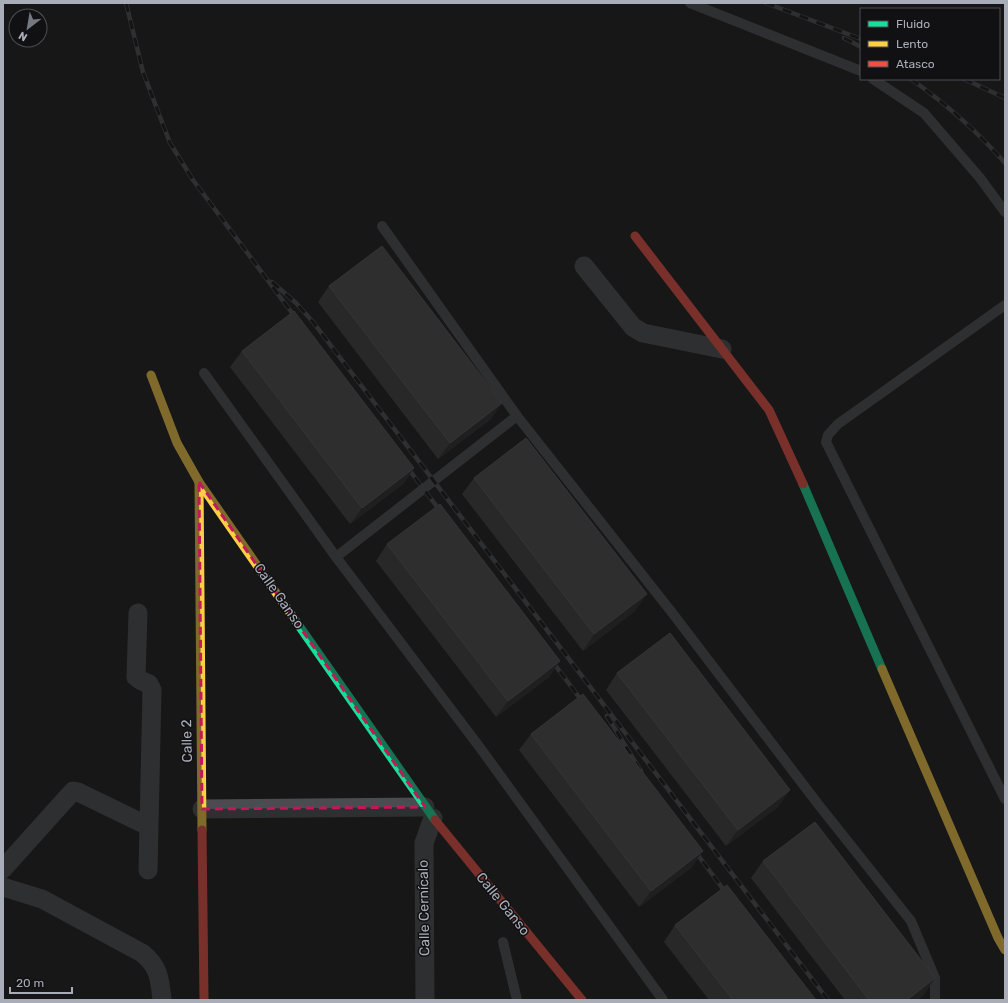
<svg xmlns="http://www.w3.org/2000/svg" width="1008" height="1003" viewBox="0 0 1008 1003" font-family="Rubik,sans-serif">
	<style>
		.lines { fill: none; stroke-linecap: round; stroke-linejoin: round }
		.lane { stroke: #4b4c50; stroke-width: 10 }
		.street { stroke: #4b4c50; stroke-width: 19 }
		.fast { stroke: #16e098; stroke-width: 9 }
		.slow { stroke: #ffcf43; stroke-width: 9 }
		.jam { stroke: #f24e42; stroke-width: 9 }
		.rail-casing { stroke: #4b4c4f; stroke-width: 4.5 }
		.rail { stroke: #111113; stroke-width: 3; stroke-dasharray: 9; stroke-linecap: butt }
		.wall { fill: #3d3d3f }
		.shaded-wall { fill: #29292a }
		.building { fill: #49494c; stroke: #58595d }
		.marked { fill: none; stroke: #c2185b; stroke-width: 3; stroke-dasharray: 8 5; stroke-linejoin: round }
		.labels { text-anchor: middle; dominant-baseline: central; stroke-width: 3; stroke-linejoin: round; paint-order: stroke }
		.street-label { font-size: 14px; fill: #a8adb8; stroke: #111113 }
	</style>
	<rect width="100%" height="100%" fill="#171717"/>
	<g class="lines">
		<!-- lane -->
		<g class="lane">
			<polyline points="690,3 861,71"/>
			<polyline points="873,79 924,113 980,178 1005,212"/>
			<polyline points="382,226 517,416 670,610 818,804 911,921 935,978 935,1000"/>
			<polyline points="1005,305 838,424 828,435 826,442 1005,799"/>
			<polyline points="204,373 336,557 481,749 663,1000"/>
			<polyline points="336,557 517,416"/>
			<polyline points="503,942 517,1000"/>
		</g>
		<!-- street -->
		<g class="street">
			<polyline points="584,266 633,327 643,333 722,349"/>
			<polyline points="138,613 136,677 140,680 149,684 152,690 148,870"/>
			<polyline points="202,809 425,807"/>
			<polyline points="3,869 73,791 78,792 148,826"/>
			<path d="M 3,887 L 42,899 L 142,953 C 159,966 160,980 162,1000"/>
			<polyline points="425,1000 424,843 433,818"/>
		</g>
		<!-- fast -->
		<g class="fast">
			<polyline points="803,484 882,669"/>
			<polyline points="295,620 435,820"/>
		</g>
		<!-- slow -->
		<g class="slow">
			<polyline points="151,375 177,443 199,482 295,620"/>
			<polyline points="199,482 202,830"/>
			<polyline points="882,669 998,938 1005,950"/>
		</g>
		<!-- jam -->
		<g class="jam">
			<polyline points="635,236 769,410 803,484"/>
			<polyline points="435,820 582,1000"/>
			<polyline points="202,830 204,1000"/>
		</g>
		<defs>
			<g id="rail">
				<polyline points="126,3 143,72 170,143 193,180 298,321"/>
				<polyline points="766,3 861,39"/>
				<polyline points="844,38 861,47"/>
				<path d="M 911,79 C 946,104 977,131 1005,163"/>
				<polyline points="964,79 1005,98"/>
				<polyline points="272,282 296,303 313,322 828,1000"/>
				<polyline points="404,463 444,516"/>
				<polyline points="549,657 585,705"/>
				<polyline points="607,716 641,771"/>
				<polyline points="692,847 729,897"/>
			</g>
		</defs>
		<!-- rail casing -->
		<use href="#rail" class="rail-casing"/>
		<!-- rail -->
		<use href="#rail" class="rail"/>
	</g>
	<!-- wall -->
	<g class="wall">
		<polygon points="329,286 491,419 438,459 318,302"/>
		<polygon points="242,351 414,468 403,484 350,524 230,367"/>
		<polygon points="474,478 635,611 583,651 462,494"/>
		<polygon points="387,544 549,677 496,717 376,561"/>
		<polygon points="617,673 779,806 726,846 606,690"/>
		<polygon points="531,734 692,867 639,907 519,750"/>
		<polygon points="763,861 924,995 917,1000 845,1000 751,878"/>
		<polygon points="675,925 816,1000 709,1000 664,942"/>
	</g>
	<!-- shaded-wall -->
	<g class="shaded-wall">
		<polygon points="502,403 491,419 438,459 450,443"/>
		<polygon points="414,468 403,484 350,524 362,508"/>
		<polygon points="647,594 635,611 583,651 594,634"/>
		<polygon points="560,661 549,677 496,717 508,701"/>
		<polygon points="790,790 779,806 726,846 738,830"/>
		<polygon points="703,851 692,867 639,907 651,891"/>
		<polygon points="935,978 924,995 917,1000 907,1000"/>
	</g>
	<!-- building -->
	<g class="building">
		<polygon points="382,246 502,403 450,443 329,286"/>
		<polygon points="294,311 414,468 362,508 242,351"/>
		<polygon points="526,438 647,594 594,634 474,478"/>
		<polygon points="440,504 560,661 508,701 387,544"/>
		<polygon points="670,633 790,790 738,830 617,673"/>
		<polygon points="583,694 703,851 651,891 531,734"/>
		<polygon points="815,822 935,978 907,1000 869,1000 763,861"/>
		<polygon points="727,885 816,1000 733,1000 675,925"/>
	</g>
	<!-- marked area -->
	<path d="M0 0H1008V1003H0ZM 199,482 L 425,807 L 202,809 Z" fill="#171717" fill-opacity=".55" fill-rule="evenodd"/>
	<path class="marked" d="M 199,482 L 425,807 L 202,809 Z"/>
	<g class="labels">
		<!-- street labels -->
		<g class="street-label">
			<text transform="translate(279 596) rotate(55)">Calle Ganso</text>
			<text transform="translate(187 741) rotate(-91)">Calle 2</text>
			<text transform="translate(503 904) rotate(51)">Calle Ganso</text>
			<text transform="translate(424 908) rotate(-91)">Calle Cernícalo</text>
		</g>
	</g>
	<!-- border -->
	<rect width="1008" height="1003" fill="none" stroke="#a8adb8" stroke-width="8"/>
	<!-- legend -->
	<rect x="860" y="8" width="140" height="72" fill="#111113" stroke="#4d4f55"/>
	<rect x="868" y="21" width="20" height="6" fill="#16e098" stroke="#4d4f55"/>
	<text x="896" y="28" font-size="12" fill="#a8adb8">Fluido</text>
	<rect x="868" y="41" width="20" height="6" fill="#ffcf43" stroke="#4d4f55"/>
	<text x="896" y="48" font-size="12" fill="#a8adb8">Lento</text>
	<rect x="868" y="61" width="20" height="6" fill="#f24e42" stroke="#4d4f55"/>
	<text x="896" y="68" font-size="12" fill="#a8adb8">Atasco</text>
	<!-- north arrow -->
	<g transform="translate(28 28) rotate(211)"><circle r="19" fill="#111113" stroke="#4d4f55"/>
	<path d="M0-3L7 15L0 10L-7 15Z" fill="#757880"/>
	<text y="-6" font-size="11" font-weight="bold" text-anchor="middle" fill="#a8adb8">N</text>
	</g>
	<!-- scale -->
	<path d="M10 987v6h62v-6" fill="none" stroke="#a8adb8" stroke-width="2"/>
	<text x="16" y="987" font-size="12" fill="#a8adb8" stroke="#111113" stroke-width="3" paint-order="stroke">20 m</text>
</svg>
